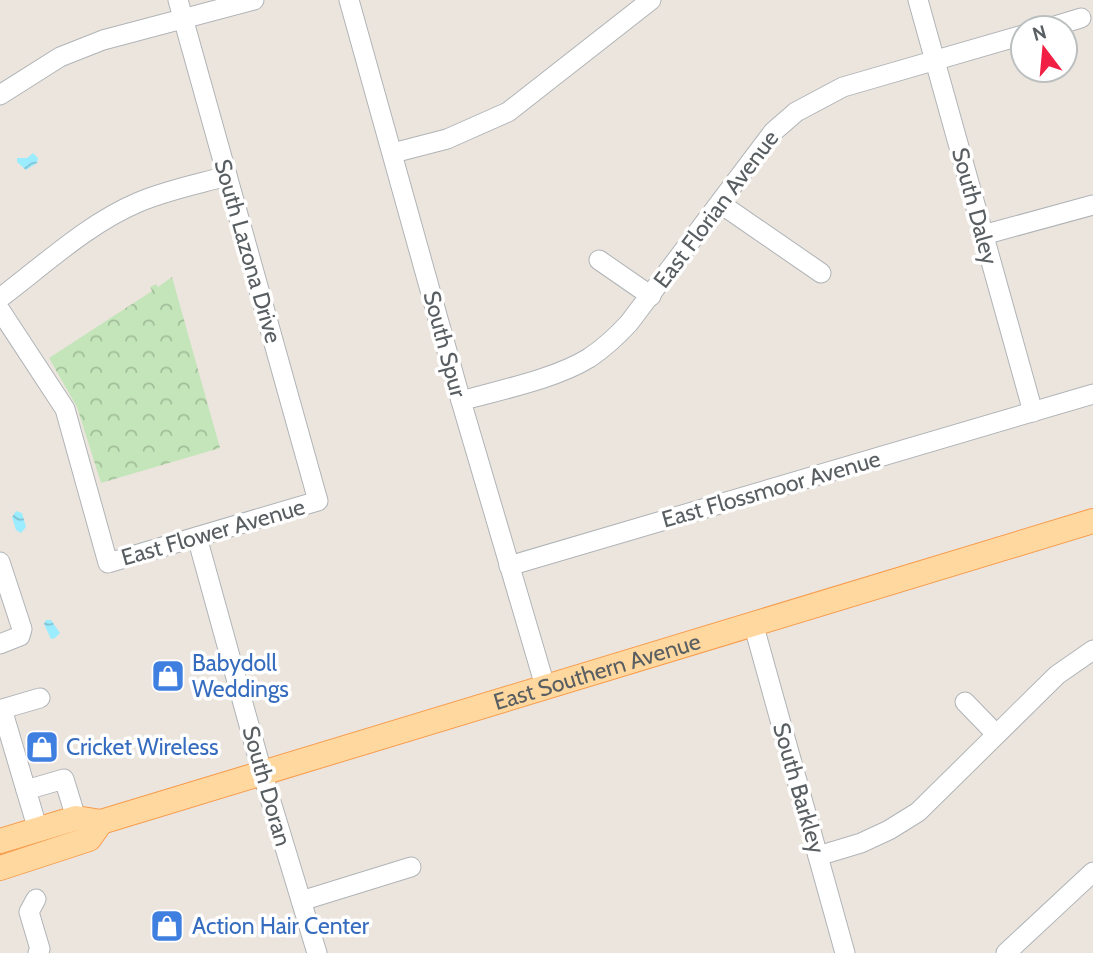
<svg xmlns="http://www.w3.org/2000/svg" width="1093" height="953" viewBox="0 0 1093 953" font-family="Cabin,sans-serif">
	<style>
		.park { fill: url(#park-crowns) }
		.water { fill: url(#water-waves) }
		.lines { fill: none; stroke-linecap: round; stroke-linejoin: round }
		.minor-casing { stroke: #b0b4b7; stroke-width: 21 }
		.major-casing { stroke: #f79c4c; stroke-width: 26 }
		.minor { stroke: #fff; stroke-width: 19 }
		.major { stroke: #ffd8a0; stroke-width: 24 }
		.labels { text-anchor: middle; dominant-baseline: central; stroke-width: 7; stroke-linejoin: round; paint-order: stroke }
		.street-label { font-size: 23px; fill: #585e61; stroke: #fff }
		.shop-label { font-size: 23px; fill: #366cbe; stroke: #fff; text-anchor: start }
	</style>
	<defs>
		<pattern id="park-crowns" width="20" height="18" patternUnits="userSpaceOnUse" patternTransform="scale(1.75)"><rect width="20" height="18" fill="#c4e5b9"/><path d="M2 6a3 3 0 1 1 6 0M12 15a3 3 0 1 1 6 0" fill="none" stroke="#a2bd9a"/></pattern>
		<pattern id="water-waves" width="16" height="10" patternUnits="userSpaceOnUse" patternTransform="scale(1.75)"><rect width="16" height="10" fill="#9becff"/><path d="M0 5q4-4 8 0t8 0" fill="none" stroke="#81c2d2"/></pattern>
	</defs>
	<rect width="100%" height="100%" fill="#ece5de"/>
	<!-- park -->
	<polygon class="park" points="172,277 220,448 101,483 77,407 49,358 152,291 150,287 156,284 158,287"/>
	<!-- water -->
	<g class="water">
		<polygon points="33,153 38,158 37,163 26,170 17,162 17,158 27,158"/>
		<polygon points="16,511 22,513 26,527 21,533 16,530 12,517"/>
		<polygon points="46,620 51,620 60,633 55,638 51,639 44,624"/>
	</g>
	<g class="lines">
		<defs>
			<g id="minor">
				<polyline points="349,0 461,401 545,686"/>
				<polyline points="918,0 1033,412"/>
				<polyline points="1048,28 1081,18"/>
				<polyline points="0,95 60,57 103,40 254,0"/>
				<polyline points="393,153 447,139 508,112 651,0"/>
				<polyline points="721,204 821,273"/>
				<polyline points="983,235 1093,205"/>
				<polyline points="599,260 651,296"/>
				<path d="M 0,298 C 44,265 87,224 139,202 C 167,190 198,184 227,176"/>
				<polyline points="0,310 65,409 108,563 318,501 178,0"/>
				<path d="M 461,401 C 500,390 555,379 589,358 C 604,348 617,336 629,323 L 773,132 L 796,112 L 843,87 L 1023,35"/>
				<polyline points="197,537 262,772 317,953"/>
				<polyline points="0,562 22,629 20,636 0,644"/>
				<polyline points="509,566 1093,394"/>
				<polyline points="753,623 845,953"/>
				<polyline points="965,702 996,734"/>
				<polyline points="26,790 2,709 40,698"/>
				<polyline points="38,830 26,790 64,779 76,818"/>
				<polyline points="818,856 861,843 889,830 918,812 1057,675 1093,650"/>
				<polyline points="36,899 29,912 40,949 38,953"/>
				<polyline points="301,901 411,867"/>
				<polyline points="1006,953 1093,872"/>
			</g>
			<g id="major">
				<path id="s1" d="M 0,841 L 76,818 L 101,822 L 1093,521"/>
				<polyline points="0,868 89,839 101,822"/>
			</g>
		</defs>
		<!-- minor casing -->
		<use href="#minor" class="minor-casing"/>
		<!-- major casing -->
		<use href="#major" class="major-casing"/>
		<!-- minor -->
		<use href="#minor" class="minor"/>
		<!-- major -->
		<use href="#major" class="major"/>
	</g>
	<!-- icons -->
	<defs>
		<symbol id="shop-square" viewBox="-11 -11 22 22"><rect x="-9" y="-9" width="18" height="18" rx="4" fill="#3f7fe0" stroke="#fff"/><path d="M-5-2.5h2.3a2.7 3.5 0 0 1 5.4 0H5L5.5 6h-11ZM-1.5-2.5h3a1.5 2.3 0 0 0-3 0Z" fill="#fff"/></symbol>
	</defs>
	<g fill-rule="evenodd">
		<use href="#shop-square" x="149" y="657" width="38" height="38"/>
		<use href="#shop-square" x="23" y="728" width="38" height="38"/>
		<use href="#shop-square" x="148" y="907" width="38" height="38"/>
	</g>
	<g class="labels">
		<!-- street labels -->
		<g class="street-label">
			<text transform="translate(975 206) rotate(75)">South Daley</text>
			<text transform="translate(716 209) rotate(-53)">East Florian Avenue</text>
			<text transform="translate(248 251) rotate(74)">South Lazona Drive</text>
			<text transform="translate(445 344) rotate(75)">South Spur</text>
			<text transform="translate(771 489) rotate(-16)">East Flossmoor Avenue</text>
			<text transform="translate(213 532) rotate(-16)">East Flower Avenue</text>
			<text stroke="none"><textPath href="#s1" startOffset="623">East Southern Avenue</textPath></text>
			<text transform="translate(267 786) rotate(74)">South Doran</text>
			<text transform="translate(799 788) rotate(74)">South Barkley</text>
		</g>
		<!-- shop labels -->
		<g class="shop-label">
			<text x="192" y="663">Babydoll<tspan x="192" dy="26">Weddings</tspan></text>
			<text x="66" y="747">Cricket Wireless</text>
			<text x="192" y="926">Action Hair Center</text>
		</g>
	</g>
	<!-- north arrow -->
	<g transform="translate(1044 49) rotate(344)"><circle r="33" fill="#ffffff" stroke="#bcbfc0" stroke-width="2"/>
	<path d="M0-5L12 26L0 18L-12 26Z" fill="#f11f43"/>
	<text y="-10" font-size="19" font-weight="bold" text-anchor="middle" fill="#585e61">N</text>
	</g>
</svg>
